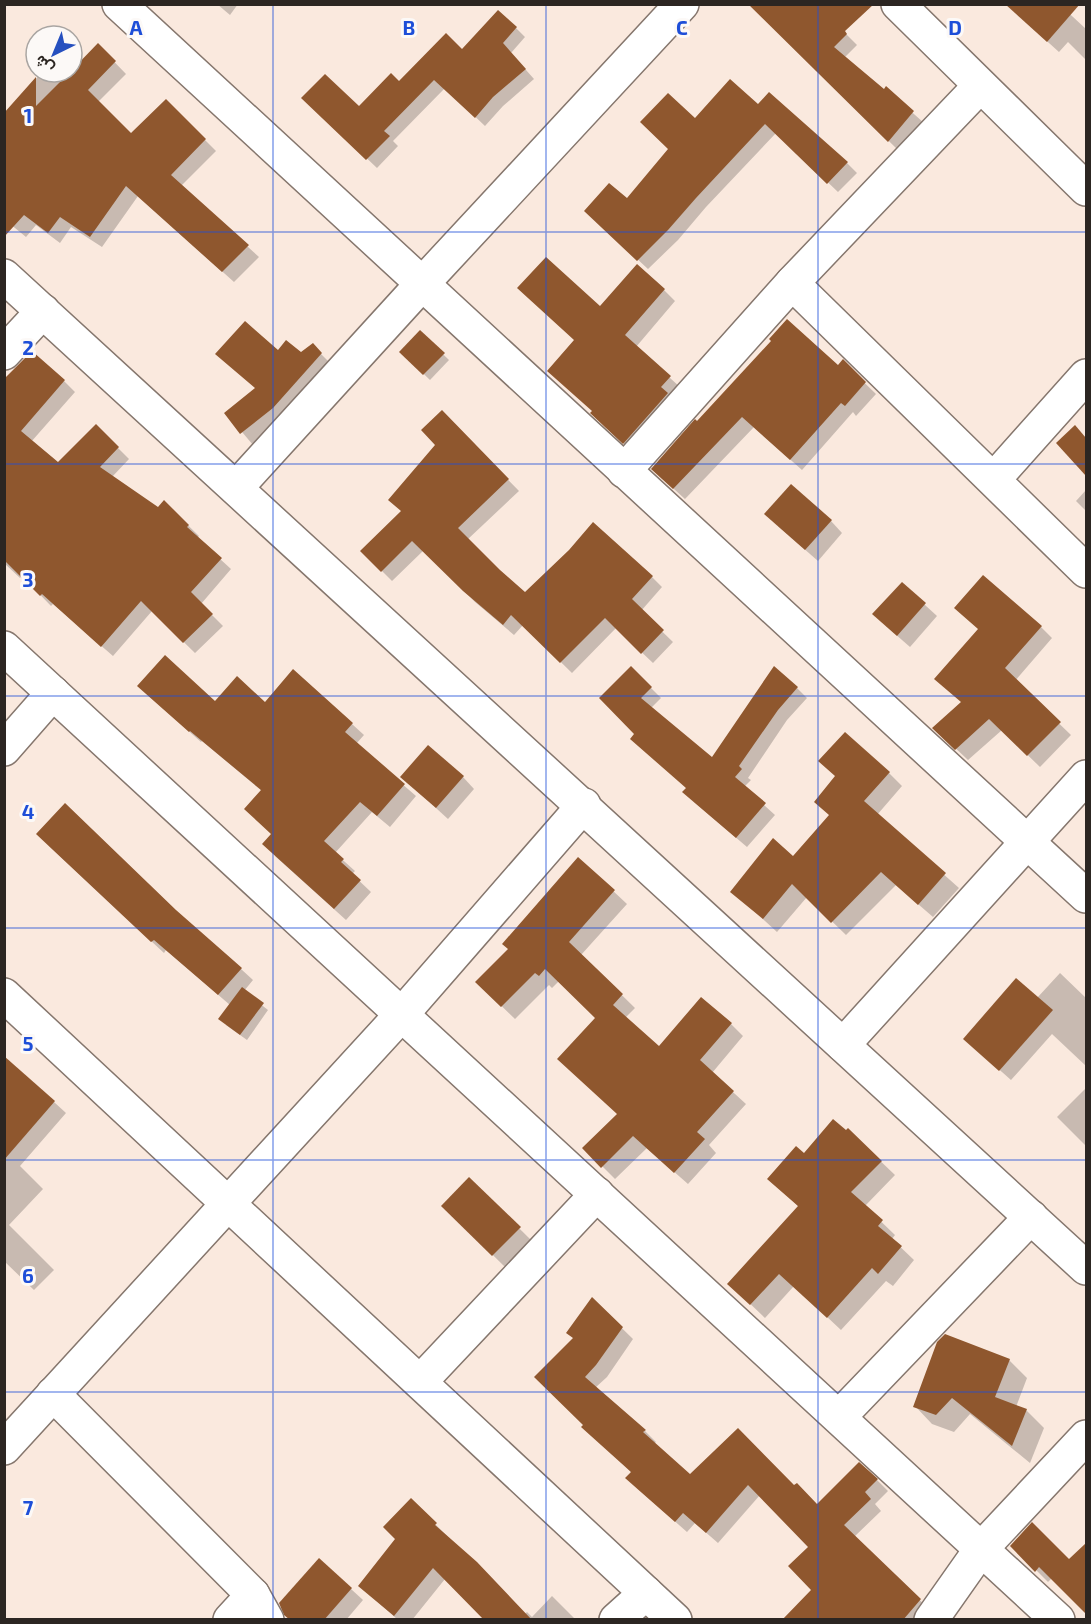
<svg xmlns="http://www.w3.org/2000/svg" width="1091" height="1624" viewBox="0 0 1091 1624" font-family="'Exo 2',Vazirmatn,sans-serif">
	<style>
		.shadow { fill: #0003 }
		.building { fill: #8f572e }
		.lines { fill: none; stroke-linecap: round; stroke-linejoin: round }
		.minor-casing { stroke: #85766d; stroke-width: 36 }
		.minor { stroke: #fff; stroke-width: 33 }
		.grid { fill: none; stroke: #1d4ed8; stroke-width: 1.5; stroke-opacity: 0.55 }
		.grid-label { font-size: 20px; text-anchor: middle; font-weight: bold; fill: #1d4ed8; stroke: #fcf9f7; stroke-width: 6; stroke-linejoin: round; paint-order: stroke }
	</style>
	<rect width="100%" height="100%" fill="#fae9de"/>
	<!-- shadow -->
	<g class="shadow">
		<polygon points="217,4 238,4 230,15"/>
		<polygon points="750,4 816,4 857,45 844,58 884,91 886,89 924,123 900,152"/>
		<polygon points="1059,4 1086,29 1086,60 1068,42 1059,52 1029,25"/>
		<polygon points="516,28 525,37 511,53 534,79 503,106 485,126 445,88 393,141 398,146 377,168 303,98 359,108 399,83"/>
		<polygon points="98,45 126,74 98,102 131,135 166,101 216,151 181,186 259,257 234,282 138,196 102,247 71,227 60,243 36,225 26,237 4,219 4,115 42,72 68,72 70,74"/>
		<polygon points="758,106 847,163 857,173 838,192 776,133 706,207 678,240 648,269 596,221"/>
		<polygon points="664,290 675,301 636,347 681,388 635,454 603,424 600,308"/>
		<polygon points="420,332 449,360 430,380 401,352"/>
		<polygon points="312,345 332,365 287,417 253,445 226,413 257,389 278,352 301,354"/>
		<polygon points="843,362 876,394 856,416 853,412 802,470 754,427 685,499 664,480 698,424 838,367"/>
		<polygon points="64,381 75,392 31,442 58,464 96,426 129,459 112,477 158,509 164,502 199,536 197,538 231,569 201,604 223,626 195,653 152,611 113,656 53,604 51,606 22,576 20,578 4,563 4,407"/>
		<polygon points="442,412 519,491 467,540 525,594 652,577 662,587 641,611 673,642 653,663 616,628 572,673 523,625 514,635 475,602 424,550 392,581 362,551 402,512 437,445"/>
		<polygon points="1086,490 1086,511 1076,501"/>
		<polygon points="831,521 842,533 818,561 778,526"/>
		<polygon points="902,584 937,616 910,647 886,626"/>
		<polygon points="1041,627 1052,638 1015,681 1071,735 1040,767 1002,730 968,760 934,728"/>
		<polygon points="631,668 661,698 651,708 712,759 797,688 807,698 787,720 748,778 751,780 744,787 775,815 747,847 694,802 687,789 637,733"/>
		<polygon points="294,671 364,735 356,744 416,796 390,827 372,812 335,853 355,871 352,874 371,892 346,920 275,856 273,834 262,791 202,741 201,742 150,697 215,703 265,704"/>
		<polygon points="889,773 902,786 877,815 959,888 933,917 896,885 846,935 807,897 777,932 732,891 793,858"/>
		<polygon points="463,777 474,789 448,819 414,788"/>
		<polygon points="49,846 175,911 241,969 253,980 244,991 268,1010 247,1040 226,1025 230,1005 166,950 164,953"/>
		<polygon points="579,859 627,904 581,955 635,1008 625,1018 659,1048 731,1024 743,1036 712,1073 746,1104 709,1145 716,1153 688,1184 647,1148 615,1179 584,1148 619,1114 597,1018 559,981 552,988 549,985 515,1019 477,982 509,949"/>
		<polygon points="1060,973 1086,998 1086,1066 1052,1034 1011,1080 976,1049 1037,998"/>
		<polygon points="4,1067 54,1102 66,1113 20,1166 43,1189 9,1225 54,1270 34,1290 4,1261"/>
		<polygon points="1086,1088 1086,1146 1057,1117"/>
		<polygon points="848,1130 895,1175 865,1206 895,1235 892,1239 914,1260 893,1286 886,1281 841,1330 794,1286 765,1318 743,1297 799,1207 783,1192 804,1155"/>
		<polygon points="469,1179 531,1240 505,1267 443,1206"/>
		<polygon points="592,1299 633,1339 607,1377 595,1388 645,1431 656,1442 654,1444 690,1476 794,1487 818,1506 859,1464 877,1480 888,1491 875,1504 881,1511 854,1537 931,1611 924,1620 795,1620 813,1590 810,1547 760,1495 718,1543 695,1523 687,1532 638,1489 632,1473 585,1425 574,1339"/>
		<polygon points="1009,1360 1027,1378 1016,1407 1026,1410 1044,1428 1030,1463 970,1414 954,1432 932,1424 915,1406"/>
		<polygon points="411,1500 525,1614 527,1612 532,1617 552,1596 576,1620 486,1620 445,1579 412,1620 398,1620 360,1586 397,1539"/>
		<polygon points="1032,1524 1086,1578 1071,1597 1052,1578 1048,1582 1012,1546"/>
		<polygon points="351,1589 363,1600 346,1620 291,1620"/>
	</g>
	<!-- building -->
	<g class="building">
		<polygon points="748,4 874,4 845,31 847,34 834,47 884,89 886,86 914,111 888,142"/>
		<polygon points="1005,4 1080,4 1047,42"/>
		<polygon points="498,10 517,27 503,43 526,69 493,97 475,118 434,80 384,131 390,136 366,160 301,98 325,74 359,106 391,73 399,81 446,33 462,49"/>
		<polygon points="98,43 116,61 88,90 131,133 166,99 206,139 171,175 249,245 222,272 126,186 90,237 60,217 48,233 24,215 4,237 4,113 36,77 36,106 70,72 72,72 72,70"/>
		<polygon points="730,79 758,104 769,92 848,162 827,184 765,124 696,198 668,230 637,261 584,211 609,183 627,198 668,149 640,122 668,93 695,118"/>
		<polygon points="546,257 600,306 637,264 665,289 625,335 671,376 661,387 668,393 623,444 590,413 592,411 547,371 574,340 517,288"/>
		<polygon points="787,319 838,365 843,359 866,382 845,406 841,403 790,460 742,417 673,489 651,469 695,419 697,421 771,341 769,339"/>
		<polygon points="245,321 278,350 286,340 301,352 313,343 322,353 273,408 240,434 224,413 255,388 215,354"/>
		<polygon points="420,330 445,353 423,375 399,352"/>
		<polygon points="32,351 65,380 21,431 58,462 96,424 119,447 100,467 158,507 164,500 189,525 187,527 222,558 191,592 213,614 183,643 141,601 101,647 42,594 40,596 4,560 4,379"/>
		<polygon points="442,410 509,479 458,528 500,570 525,592 569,550 593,522 653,576 632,599 664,630 641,654 605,618 560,663 511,615 503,625 463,591 412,541 381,572 360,551 401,511 388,500 435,445 421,430"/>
		<polygon points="1075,425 1086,438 1086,476 1056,443"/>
		<polygon points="791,484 832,520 805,550 764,514"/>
		<polygon points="983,575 1042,626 1005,668 1061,722 1027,756 989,719 955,750 932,728 961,702 934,679 978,629 954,608"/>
		<polygon points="902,582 926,603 897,636 872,614"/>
		<polygon points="165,655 215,701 237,676 265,702 293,669 353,723 345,732 405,784 377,816 360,802 324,841 344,859 341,862 361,880 334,909 262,844 271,834 244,809 261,790 190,731 189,732 137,686"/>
		<polygon points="631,666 652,687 641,698 712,757 774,666 798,687 778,710 739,766 742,769 735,777 766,803 736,838 682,792 686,788 630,739 634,734 599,698"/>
		<polygon points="845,732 890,772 864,801 946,873 918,905 881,872 831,923 792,884 763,919 730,892 773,838 793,856 829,815 814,802 835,776 818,761"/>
		<polygon points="428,745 464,776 436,808 400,777"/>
		<polygon points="65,803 176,910 242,968 218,995 154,940 151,942 36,834"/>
		<polygon points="578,857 615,890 569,942 623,994 613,1005 659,1046 701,997 732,1023 700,1060 734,1091 697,1132 705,1139 674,1173 633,1136 601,1168 582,1148 617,1114 557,1059 595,1018 545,969 539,976 535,973 501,1007 475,982 508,949 502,944"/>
		<polygon points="1016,978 1053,1010 999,1071 963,1039"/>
		<polygon points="242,987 264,1003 240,1035 218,1019"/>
		<polygon points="4,1056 55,1101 4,1160"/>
		<polygon points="833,1119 846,1130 848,1128 882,1161 851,1192 883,1220 878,1226 902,1246 878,1274 872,1268 827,1318 779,1274 750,1305 727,1284 798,1206 767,1179 796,1146 804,1153"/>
		<polygon points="469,1177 521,1227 492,1256 441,1206"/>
		<polygon points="592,1297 623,1327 596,1365 585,1377 646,1430 643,1432 690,1474 738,1428 794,1485 797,1483 817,1504 859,1462 878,1479 865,1492 871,1499 844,1525 921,1599 903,1620 782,1620 811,1590 788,1566 808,1547 748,1485 706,1533 683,1513 675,1522 625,1478 631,1472 581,1427 583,1425 534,1377 573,1338 566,1333"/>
		<polygon points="945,1334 1010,1359 995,1397 1027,1409 1012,1446 952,1398 936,1415 913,1407 937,1342"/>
		<polygon points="411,1498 437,1523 435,1525 477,1562 532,1620 484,1620 433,1568 394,1616 358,1586 395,1539 383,1527"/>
		<polygon points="1032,1522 1069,1559 1086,1543 1086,1614 1039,1567 1035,1572 1010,1546"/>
		<polygon points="319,1558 352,1588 324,1620 290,1620 284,1615 279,1603"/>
	</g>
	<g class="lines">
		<defs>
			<g id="minor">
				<polyline points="119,4 1086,896"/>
				<polyline points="898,4 1086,189"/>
				<polyline points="4,276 1086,1268"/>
				<polyline points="792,283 1086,571"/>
				<polyline points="4,353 43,311"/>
				<polyline points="624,471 792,283 980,86"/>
				<polyline points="994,479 1086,376"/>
				<polyline points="236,488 422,284 682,4"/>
				<polyline points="4,648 1058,1620"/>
				<polyline points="4,749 53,693"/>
				<polyline points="4,995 675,1620"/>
				<polyline points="843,1045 1086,777"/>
				<polyline points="420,1382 597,1194"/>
				<polyline points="53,1394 253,1595 267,1620"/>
				<polyline points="839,1417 1031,1217"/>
				<polyline points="4,1448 402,1014 584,805"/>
				<polyline points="230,1620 253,1595"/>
				<polyline points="616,1620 646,1593"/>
				<polyline points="931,1620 981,1549 1086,1437"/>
			</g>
		</defs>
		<!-- minor casing -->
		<use href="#minor" class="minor-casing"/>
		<!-- minor -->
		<use href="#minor" class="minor"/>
	</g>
	<!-- grid -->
	<path class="grid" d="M 273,4 L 273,1620M 546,4 L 546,1620M 818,4 L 818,1620M 4,232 L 1086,232M 4,464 L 1086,464M 4,696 L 1086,696M 4,928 L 1086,928M 4,1160 L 1086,1160M 4,1392 L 1086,1392"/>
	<g class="grid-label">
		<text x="136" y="35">A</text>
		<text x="409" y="35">B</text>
		<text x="682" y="35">C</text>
		<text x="955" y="35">D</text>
		<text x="28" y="123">1</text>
		<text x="28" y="355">2</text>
		<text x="28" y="587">3</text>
		<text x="28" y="819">4</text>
		<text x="28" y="1051">5</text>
		<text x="28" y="1283">6</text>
		<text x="28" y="1515">7</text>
	</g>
	<!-- border -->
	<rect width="1091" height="1624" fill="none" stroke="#2c2622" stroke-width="12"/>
	<!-- north arrow -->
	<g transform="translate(54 54) rotate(223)"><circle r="28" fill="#fcf9f7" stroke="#a9a5a2" stroke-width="1.5"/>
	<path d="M0-4.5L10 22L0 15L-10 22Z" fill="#2650bf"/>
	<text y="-9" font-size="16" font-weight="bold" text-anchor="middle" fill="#2c2622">ش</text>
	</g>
</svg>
